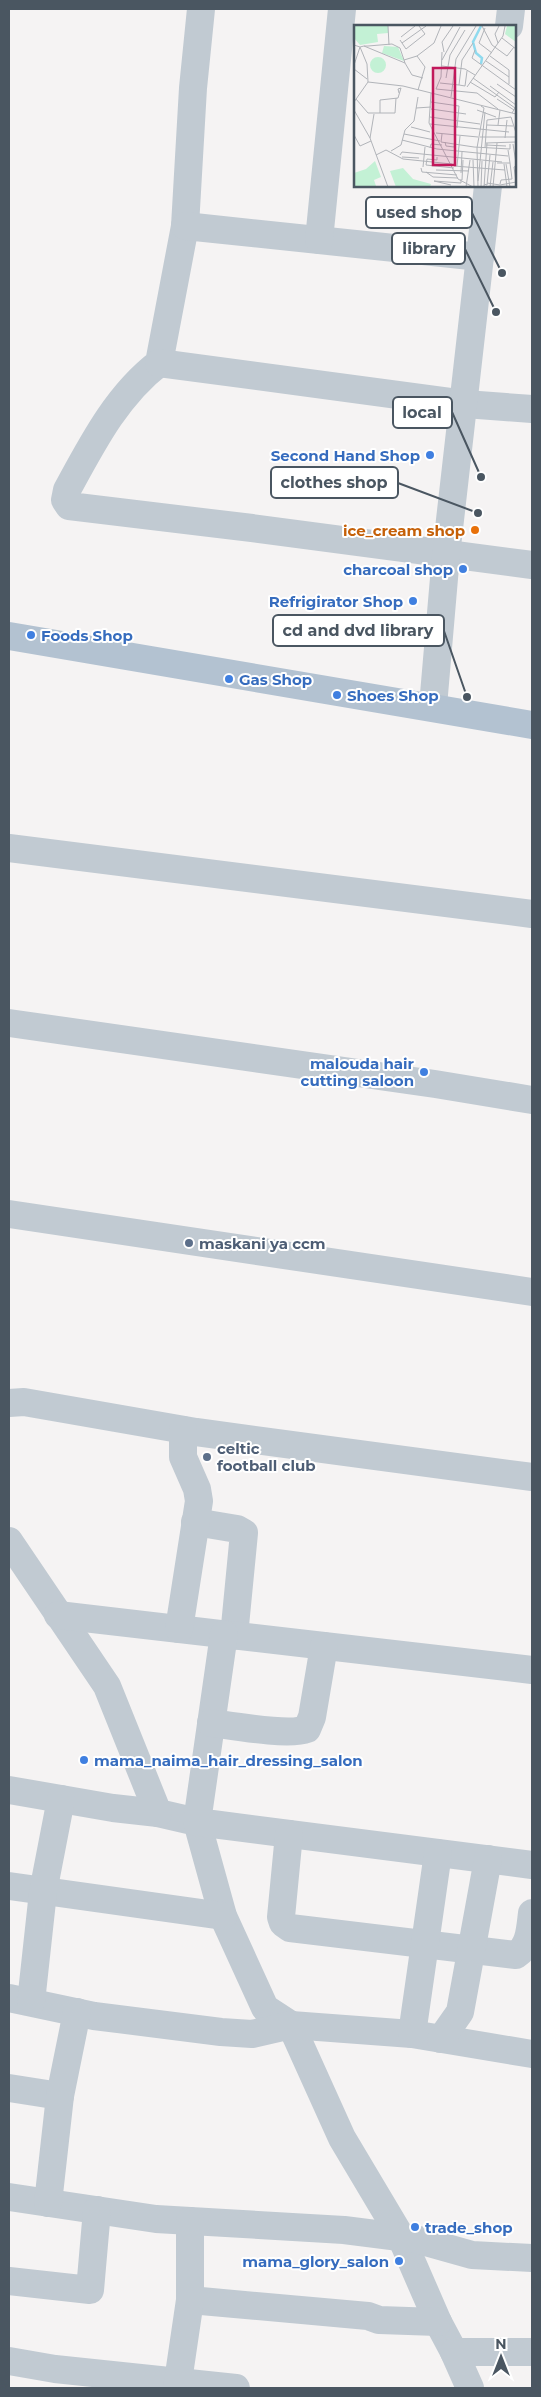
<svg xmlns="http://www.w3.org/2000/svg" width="541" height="2397" viewBox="0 0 541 2397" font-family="Montserrat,sans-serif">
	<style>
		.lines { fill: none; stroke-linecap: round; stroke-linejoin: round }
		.minor { stroke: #c1cad2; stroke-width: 28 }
		.major { stroke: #b3c2d1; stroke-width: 28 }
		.shop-dot { fill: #3f7fe0; stroke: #fff; stroke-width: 2 }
		.food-dot { fill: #e8710a; stroke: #fff; stroke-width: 2 }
		.service-dot { fill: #5c6f8a; stroke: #fff; stroke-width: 2 }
		.labels { text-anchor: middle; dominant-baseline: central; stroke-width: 4; stroke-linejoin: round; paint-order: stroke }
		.shop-label { font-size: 15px; font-weight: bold; fill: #366cbe; stroke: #fff; text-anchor: end }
		.food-label { font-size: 15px; font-weight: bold; fill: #c56008; stroke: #fff; text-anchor: end }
		.service-label { font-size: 15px; font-weight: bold; fill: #4e5e75; stroke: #fff; text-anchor: start }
		.inset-river { fill: none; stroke: #90daee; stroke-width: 2.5 }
		.inset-road { fill: none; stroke: #b1b4b9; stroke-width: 1 }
		.view { fill: #c2185b; fill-opacity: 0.15; stroke: #c2185b; stroke-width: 2.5 }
		.inset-edge { fill: none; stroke: #4a5661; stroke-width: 2.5 }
		.leader { fill: none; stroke: #4a5661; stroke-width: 2 }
		.callout-dot { fill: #4a5661; stroke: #fff; stroke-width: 2 }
		.callout { fill: #fff; stroke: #4a5661; stroke-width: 2 }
		.callout-label { font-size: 16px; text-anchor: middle; font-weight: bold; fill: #4a5661 }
	</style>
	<rect width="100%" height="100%" fill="#f5f3f3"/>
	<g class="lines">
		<!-- minor -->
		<g class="minor">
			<path d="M 201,9 L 193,88 L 185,226 L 159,363 C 117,395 92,444 67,490 L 65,500 L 69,506 L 252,528 L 532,565"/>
			<polyline points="509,26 511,9"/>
			<polyline points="185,226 480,257"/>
			<polyline points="319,240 342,9"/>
			<polyline points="159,363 465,404 532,409"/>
			<polyline points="433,706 446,555 488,186"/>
			<polyline points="9,848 532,914"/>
			<polyline points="9,1023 435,1084 532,1100"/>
			<polyline points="9,1214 532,1292"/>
			<polyline points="9,1403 24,1402 196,1432 532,1477"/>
			<polyline points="195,1522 237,1529 244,1533 234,1636"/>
			<polyline points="9,1541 107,1686 158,1813 197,1822 223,1916 265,2008 291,2025 342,2138 401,2237 438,2322 454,2352 470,2388"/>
			<polyline points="58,1615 532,1670"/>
			<polyline points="179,1629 199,1501 197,1489 183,1457 183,1430"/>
			<polyline points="224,1634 197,1822 532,1865"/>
			<path d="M 211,1723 C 233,1726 289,1736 307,1729 L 312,1717 L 324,1646"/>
			<polyline points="9,1790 113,1808 158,1813"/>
			<path d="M 289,1834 L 281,1917 L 283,1923 L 290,1928 L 516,1955 C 530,1946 530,1928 532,1913"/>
			<polyline points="9,1886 223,1916"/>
			<polyline points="9,1998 94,2016 221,2032 252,2034 291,2025 412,2034 532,2054"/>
			<polyline points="31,2002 43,1892 61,1799"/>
			<polyline points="412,2034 438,1853"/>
			<polyline points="441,2039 460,2012 488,1859"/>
			<polyline points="9,2088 60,2096"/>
			<polyline points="9,2197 156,2219 344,2230 415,2239 472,2255 532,2258"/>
			<polyline points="48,2203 60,2096 77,2012"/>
			<polyline points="9,2281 90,2290 97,2210"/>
			<polyline points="190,2300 368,2316 379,2320 438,2322"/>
			<polyline points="454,2352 532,2352"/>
			<polyline points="9,2361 55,2369 236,2388"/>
			<polyline points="177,2388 190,2300 190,2221"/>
		</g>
		<!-- major -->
		<polyline class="major" points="9,636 532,725"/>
	</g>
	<!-- markers -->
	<g class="shop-dot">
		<circle cx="430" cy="455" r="5"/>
		<circle cx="463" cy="569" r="5"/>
		<circle cx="413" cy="601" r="5"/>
		<circle cx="31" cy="635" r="5"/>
		<circle cx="229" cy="679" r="5"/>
		<circle cx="337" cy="695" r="5"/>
		<circle cx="424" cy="1072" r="5"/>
		<circle cx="84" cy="1760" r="5"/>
		<circle cx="415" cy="2227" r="5"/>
		<circle cx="399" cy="2261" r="5"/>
	</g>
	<circle class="food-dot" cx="475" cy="530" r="5"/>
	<g class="service-dot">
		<circle cx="189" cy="1243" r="5"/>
		<circle cx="207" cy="1457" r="5"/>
	</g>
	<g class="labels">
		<!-- shop labels -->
		<g class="shop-label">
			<text x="420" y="455">Second Hand Shop</text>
			<text x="453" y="569">charcoal shop</text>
			<text x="403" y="601">Refrigirator Shop</text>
			<text x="41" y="635" text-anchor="start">Foods Shop</text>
			<text x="239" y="679" text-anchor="start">Gas Shop</text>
			<text x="347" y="695" text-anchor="start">Shoes Shop</text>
			<text x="414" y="1063">malouda hair<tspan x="414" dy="17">cutting saloon</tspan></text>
			<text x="94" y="1760" text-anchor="start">mama_naima_hair_dressing_salon</text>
			<text x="425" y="2227" text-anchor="start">trade_shop</text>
			<text x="389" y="2261">mama_glory_salon</text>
		</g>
		<!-- food labels -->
		<g class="food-label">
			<text x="465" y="530">ice_cream shop</text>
		</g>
		<!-- service labels -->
		<g class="service-label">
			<text x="199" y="1243">maskani ya ccm</text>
			<text x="217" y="1448">celtic<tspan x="217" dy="17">football club</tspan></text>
		</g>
	</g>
	<!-- overview -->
	<g transform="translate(354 25)">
		<rect width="162" height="162" fill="#f5f3f3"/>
		<path d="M 0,1 L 34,1 L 34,8 L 23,9 L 24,17 L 6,20 L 0,13 ZM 153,1 L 162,1 L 162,17 L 151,9 ZM 30,21 L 44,22 L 50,36 L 28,28 ZM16 40a8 8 0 1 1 16 0a8 8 0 1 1-16 0ZM 21,136 L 27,152 L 20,155 L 22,161 L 0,162 L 0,148 L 12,144 ZM 49,143 L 59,154 L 77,159 L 76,162 L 42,162 L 36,146 Z" fill="#c3f1d5"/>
		<path class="inset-river" d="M 127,1 L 119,17 L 122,28 L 128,33 L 127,39"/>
		<path class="inset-road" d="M 34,1 L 35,20M 128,1 L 138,20 L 153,31 L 160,22M 131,3 L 125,18 L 138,28M 47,12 L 61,1M 148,13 L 162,24M 46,15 L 52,24 L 71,9 L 65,1M 48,18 L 72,1M 144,18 L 141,9 L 145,1M 0,20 L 6,22 L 13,39 L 14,57M 121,25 L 118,33 L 162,65M 88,27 L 87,52 L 82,64 L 123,68 L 144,84M 90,27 L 88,17 L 99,1M 63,31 L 71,42 L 64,65M 136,31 L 155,45 L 155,52M 50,35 L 63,31 L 80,18 L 87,1M 88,35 L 106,2M 132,36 L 155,52 L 155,59M 51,38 L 58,50 L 69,53M 0,40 L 6,22 L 10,21 L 14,21 L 38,19 L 46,23 L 51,38 L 10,21M 88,41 L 111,44 L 121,50M 0,44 L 13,54M 92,53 L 96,30 L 111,5M 119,53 L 161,83 L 158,88M 116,57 L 141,72 L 145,67M 86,58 L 105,60 L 108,35 L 119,18M 143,59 L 162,72M 105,60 L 111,61 L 113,46M 136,61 L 162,80M 113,62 L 149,11 L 151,1M 77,68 L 75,98 L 104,154 L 119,162M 97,72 L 102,34 L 122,1M 2,74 L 14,88 L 41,88 L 42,73M 143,74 L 160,85M 0,77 L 14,57 L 49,61 L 162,89M 77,77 L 105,81 L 103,103M 62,83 L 77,82M 77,84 L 112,89M 0,85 L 16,113 L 34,162M 123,85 L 142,92M 26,88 L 26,75 L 44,73 L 47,63 L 44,64 L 45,68M 76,92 L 126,99M 157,92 L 162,108M 76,99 L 155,107M 133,100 L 159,101M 144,100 L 146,85M 57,102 L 76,107M 82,108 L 124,112M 50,109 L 86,116M 88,109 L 87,117 L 120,122 L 156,124 L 156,119M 0,110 L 6,121 L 17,116M 126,112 L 162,112M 16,113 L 20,89M 151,113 L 153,95M 48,115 L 83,124 L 154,131M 91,117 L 92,121 L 100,122 L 101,118M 132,118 L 162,117M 159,119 L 162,138M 132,120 L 152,121M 76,123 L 77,119 L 88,120M 131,123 L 133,95 L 157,92M 37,126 L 47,120 L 51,105 L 60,96 L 64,72M 22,130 L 32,125 L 49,134 L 98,139M 46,130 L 48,127 L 148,137M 48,132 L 65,133M 83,132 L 83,135 L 73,134 L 72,140 L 100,143M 119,135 L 120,162M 143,138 L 156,138 L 154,125M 150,139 L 153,162M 152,139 L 156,162M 100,141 L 151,145M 103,141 L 106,111M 69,142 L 71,122M 67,143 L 68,147 L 103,150M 82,145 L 115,146M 72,147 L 79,152 L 104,153M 107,148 L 108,127M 108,155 L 109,135M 80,156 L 107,158 L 107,154M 80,156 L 97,160M 124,156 L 131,87M 162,157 L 160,142 L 162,141M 133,158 L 146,160 L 162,157M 130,159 L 133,160 L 136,130M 146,159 L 147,155 L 158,154 L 156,138M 112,162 L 116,135M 124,162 L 123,123 L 130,83 L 127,81M 127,162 L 128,136M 130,162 L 133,118M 136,162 L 139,137M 139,162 L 143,118"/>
		<path class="view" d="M 79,43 L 101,43 L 101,140 L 79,140 Z"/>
		<rect width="162" height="162" class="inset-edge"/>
	</g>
	<!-- callouts -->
	<path class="leader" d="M502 273L472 213M496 312L465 249M481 477L452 412M478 513L398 483M467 697L444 631"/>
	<g class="callout-dot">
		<circle cx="502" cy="273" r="5"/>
		<circle cx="496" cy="312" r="5"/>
		<circle cx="481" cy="477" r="5"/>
		<circle cx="478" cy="513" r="5"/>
		<circle cx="467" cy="697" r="5"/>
	</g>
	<g class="callout">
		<rect x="366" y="197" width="106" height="31" rx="5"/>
		<rect x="392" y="233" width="73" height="31" rx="5"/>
		<rect x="393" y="397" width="59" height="31" rx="5"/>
		<rect x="271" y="467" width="127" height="31" rx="5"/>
		<rect x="273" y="615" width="171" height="31" rx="5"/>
	</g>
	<g class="callout-label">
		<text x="419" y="218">used shop</text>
		<text x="429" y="254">library</text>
		<text x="422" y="418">local</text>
		<text x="334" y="488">clothes shop</text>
		<text x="358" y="636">cd and dvd library</text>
	</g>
	<!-- border -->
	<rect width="541" height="2397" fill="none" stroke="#4a5661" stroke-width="20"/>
	<!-- north arrow -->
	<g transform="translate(501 2357)" stroke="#ffffff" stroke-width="4" paint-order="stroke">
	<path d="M0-4L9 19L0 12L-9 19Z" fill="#4a5661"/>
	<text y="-8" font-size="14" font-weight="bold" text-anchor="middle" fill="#4a5661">N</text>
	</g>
</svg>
